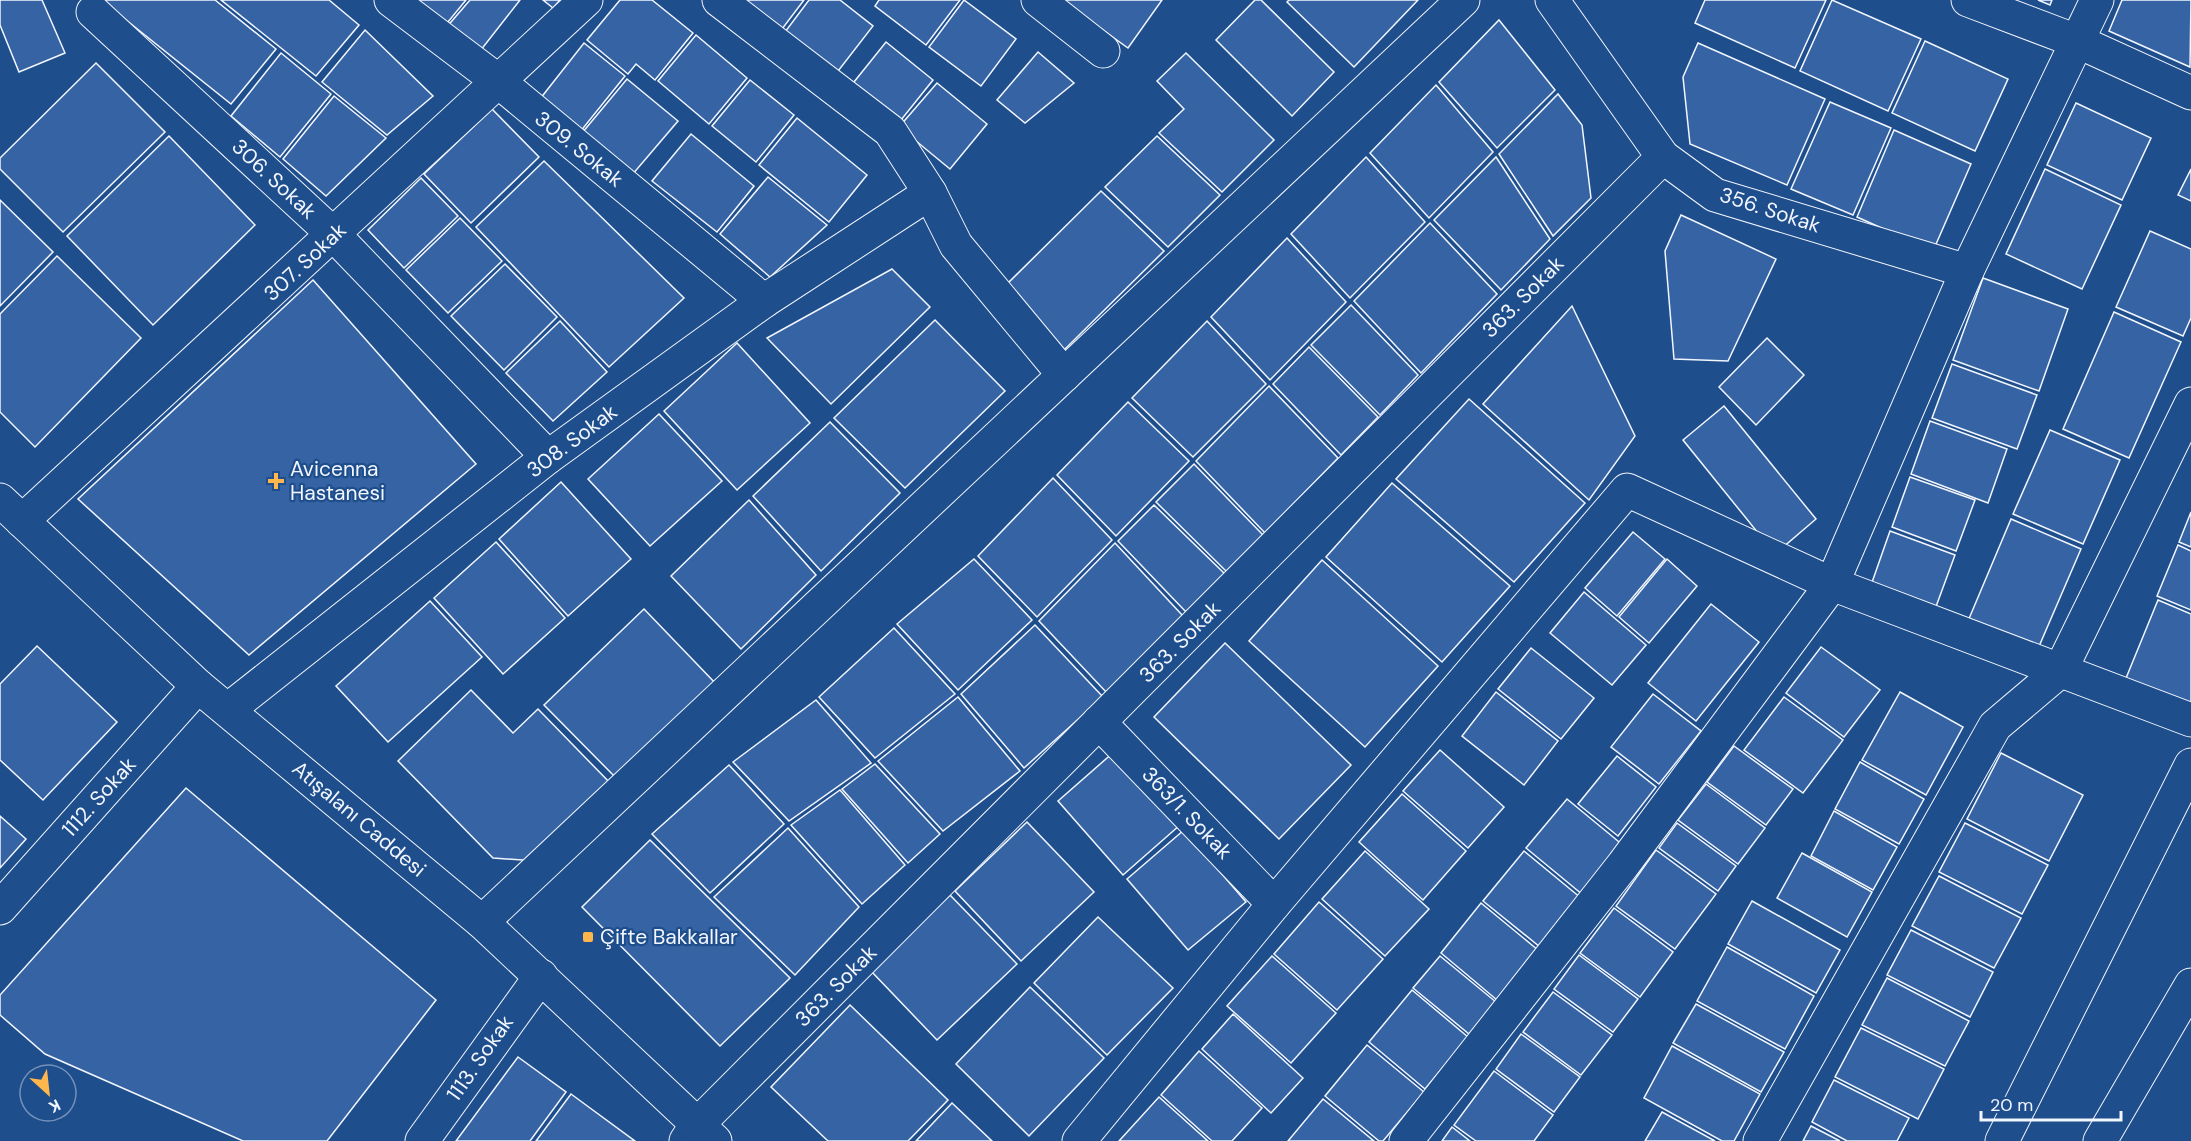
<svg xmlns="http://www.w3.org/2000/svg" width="2191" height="1141" viewBox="0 0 2191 1141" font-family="'DM Sans',sans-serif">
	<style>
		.building { fill: #3563a3; stroke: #f2f6ff; stroke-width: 1.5 }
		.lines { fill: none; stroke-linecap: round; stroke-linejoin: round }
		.minor-casing { stroke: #f2f6ff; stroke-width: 35 }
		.major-casing { stroke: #f2f6ff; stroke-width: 35 }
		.minor { stroke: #1f4e8c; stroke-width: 33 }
		.major { stroke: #1f4e8c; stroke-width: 33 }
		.poi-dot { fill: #ffb74d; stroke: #1f4e8c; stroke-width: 2 }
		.labels { text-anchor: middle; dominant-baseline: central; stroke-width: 4.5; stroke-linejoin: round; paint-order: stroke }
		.street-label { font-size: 21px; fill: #f2f6ff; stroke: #1f4e8c }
		.poi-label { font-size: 21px; fill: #f2f6ff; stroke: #1f4e8c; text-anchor: start }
	</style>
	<rect width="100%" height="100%" fill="#1f4e8c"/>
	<!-- building -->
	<g class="building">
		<polygon points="0,0 42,0 65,53 19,72 0,25"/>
		<polygon points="101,0 215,0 276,49 231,104"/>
		<polygon points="221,0 329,0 359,25 316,76"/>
		<polygon points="407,0 466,0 443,28"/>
		<polygon points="470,0 520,0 477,55 445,29"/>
		<polygon points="543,0 560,0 553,8"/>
		<polygon points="620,0 652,0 693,33 655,80 636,64 628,74 587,40"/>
		<polygon points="737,0 804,0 779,33"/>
		<polygon points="809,0 840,0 873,26 835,75 782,36"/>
		<polygon points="879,0 960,0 926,45 875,6"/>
		<polygon points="964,0 1016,39 981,86 929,47"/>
		<polygon points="1061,0 1162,0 1128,48"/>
		<polygon points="1255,0 1261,0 1334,72 1292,116 1216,40"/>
		<polygon points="1289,0 1418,0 1354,67 1287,2"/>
		<polygon points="1705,0 1826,0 1795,68 1695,23"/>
		<polygon points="1832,0 1921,39 1888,111 1800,71"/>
		<polygon points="2038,0 2052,0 2050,5"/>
		<polygon points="2122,0 2191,0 2190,67 2109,31"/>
		<polygon points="1499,20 1555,90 1497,148 1439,82"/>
		<polygon points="365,30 433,96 387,135 322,82"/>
		<polygon points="696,35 747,78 709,124 658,81"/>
		<polygon points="1925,41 2008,79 1975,151 1892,113"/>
		<polygon points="886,42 933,80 897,125 850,87"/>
		<polygon points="584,43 625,76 580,132 540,99"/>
		<polygon points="1698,43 1825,99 1787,185 1690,144 1683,77"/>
		<polygon points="1038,52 1074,83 1025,123 997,100"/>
		<polygon points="281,53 331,94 280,157 231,116"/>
		<polygon points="1186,53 1274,140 1222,192 1159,133 1184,109 1157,81"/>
		<polygon points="96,63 165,132 63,232 0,169 0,158"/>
		<polygon points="627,79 678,121 632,175 582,133"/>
		<polygon points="750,80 794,115 756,162 712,126"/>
		<polygon points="937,83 987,124 950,169 899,127"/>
		<polygon points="1436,85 1493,152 1429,218 1370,153"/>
		<polygon points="1558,94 1582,125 1591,198 1553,236 1499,154"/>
		<polygon points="334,96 386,138 326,196 283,159"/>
		<polygon points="1830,102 1891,128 1853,215 1791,189"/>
		<polygon points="2076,103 2151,138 2122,200 2047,165"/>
		<polygon points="492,109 539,157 471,223 424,174"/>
		<polygon points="797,118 867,175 829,222 759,165"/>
		<polygon points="1894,130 1971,164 1933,251 1857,217"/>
		<polygon points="691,134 754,186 717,232 652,181"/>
		<polygon points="169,136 255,225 153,325 67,236"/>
		<polygon points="1157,136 1220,195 1168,247 1105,187"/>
		<polygon points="1366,157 1425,222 1350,298 1291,234"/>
		<polygon points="1496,157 1550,239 1501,290 1434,220"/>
		<polygon points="544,161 684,298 609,367 476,227"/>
		<polygon points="2045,169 2121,205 2082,289 2006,254"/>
		<polygon points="2191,169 2191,201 2178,195"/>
		<polygon points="768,177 827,225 770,277 720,234"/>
		<polygon points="421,178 458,216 404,268 368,230"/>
		<polygon points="1101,191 1164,251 1063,351 1002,289"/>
		<polygon points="0,200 53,252 0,306"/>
		<polygon points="1681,215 1776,259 1728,361 1674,359 1665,251"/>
		<polygon points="460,218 502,261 448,313 406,270"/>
		<polygon points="1430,223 1497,294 1421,373 1354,301"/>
		<polygon points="2150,231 2191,249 2191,318 2183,336 2116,307"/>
		<polygon points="1287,238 1346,302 1270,380 1211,317"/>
		<polygon points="57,256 141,338 35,447 0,412 0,314"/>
		<polygon points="505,264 557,317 504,370 451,316"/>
		<polygon points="892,269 930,307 831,404 767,338"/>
		<polygon points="1983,278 2068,309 2039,391 1953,360"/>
		<polygon points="313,280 476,464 249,655 78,499"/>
		<polygon points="1351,305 1418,375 1380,415 1311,345"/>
		<polygon points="1572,306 1635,436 1589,500 1483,404"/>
		<polygon points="2114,312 2181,342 2129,458 2063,429"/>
		<polygon points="935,320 1005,391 905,488 834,418"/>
		<polygon points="560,321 607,372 553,421 506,373"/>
		<polygon points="1207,321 1266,384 1193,457 1132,398"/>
		<polygon points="1767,338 1804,375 1756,425 1719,387"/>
		<polygon points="737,343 810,423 737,490 664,411"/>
		<polygon points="1309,347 1378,417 1341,455 1273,384"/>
		<polygon points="1952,364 2037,395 2017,449 1932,418"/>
		<polygon points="1269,386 1338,458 1265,533 1196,461"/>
		<polygon points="1469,399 1585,503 1514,582 1396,479"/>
		<polygon points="1128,402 1189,461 1116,536 1057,475"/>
		<polygon points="1724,406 1816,519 1775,554 1683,440"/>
		<polygon points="659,414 722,481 650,546 588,479"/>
		<polygon points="1930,421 2007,449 1988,503 1911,474"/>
		<polygon points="830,422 900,493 821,571 753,496"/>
		<polygon points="2050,430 2120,460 2083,544 2013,514"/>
		<polygon points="1194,464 1263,535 1228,573 1156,502"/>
		<polygon points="1910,477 1975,500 1956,551 1892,527"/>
		<polygon points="1053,478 1112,540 1037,617 978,556"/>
		<polygon points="561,482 631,559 568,616 499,539"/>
		<polygon points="1392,483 1510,586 1442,662 1326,557"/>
		<polygon points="749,500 816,575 741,649 671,576"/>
		<polygon points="1154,505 1226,575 1186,612 1118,541"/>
		<polygon points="2191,512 2191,547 2179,542"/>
		<polygon points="2011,519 2081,549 2037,651 1968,621"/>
		<polygon points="1890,531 1955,555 1934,612 1870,588"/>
		<polygon points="1633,532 1665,559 1617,616 1585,588"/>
		<polygon points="496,542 565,618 503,674 434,598"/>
		<polygon points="1115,543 1183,616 1107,693 1039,621"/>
		<polygon points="2178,545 2191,551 2191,610 2157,596"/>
		<polygon points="974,559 1032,620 958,690 897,624"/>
		<polygon points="1667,559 1697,586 1649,643 1619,617"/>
		<polygon points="1322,560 1438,666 1365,747 1249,641"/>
		<polygon points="1584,592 1646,645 1612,685 1550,633"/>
		<polygon points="2158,600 2191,614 2191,710 2124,683"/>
		<polygon points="430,601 482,657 388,742 336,686"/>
		<polygon points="1711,604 1759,642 1696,721 1648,683"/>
		<polygon points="644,609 719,687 620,782 544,705"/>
		<polygon points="1035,625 1103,697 1024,768 961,694"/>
		<polygon points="894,628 955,694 875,758 819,697"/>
		<polygon points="1225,643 1351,765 1279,839 1154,717"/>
		<polygon points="37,646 117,722 43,800 0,760 0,684"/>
		<polygon points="1821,647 1880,690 1844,737 1786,693"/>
		<polygon points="1531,648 1594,698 1561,739 1498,689"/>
		<polygon points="471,690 513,733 538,709 614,787 537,861 493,858 398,761"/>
		<polygon points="1496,692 1558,741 1524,785 1462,736"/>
		<polygon points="1900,692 1963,727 1926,795 1862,760"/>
		<polygon points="1653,694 1701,731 1659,784 1611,747"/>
		<polygon points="958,697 1020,771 943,831 878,761"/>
		<polygon points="1784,697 1843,740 1803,793 1744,750"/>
		<polygon points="816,700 871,763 789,821 733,762"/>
		<polygon points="1734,746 1793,789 1766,825 1707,782"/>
		<polygon points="1440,750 1504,807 1468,848 1403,791"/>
		<polygon points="1115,751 1180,825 1123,875 1058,801"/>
		<polygon points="2001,753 2083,795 2049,861 1967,819"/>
		<polygon points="1617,756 1656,787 1618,836 1578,804"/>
		<polygon points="1860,762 1924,799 1899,844 1835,809"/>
		<polygon points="875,764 940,834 908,863 842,789"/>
		<polygon points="729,765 784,824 710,893 652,834"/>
		<polygon points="1706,784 1765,828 1738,864 1678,820"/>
		<polygon points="186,788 436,1000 327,1141 243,1141 45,1054 0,1015 0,995"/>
		<polygon points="840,790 905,865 862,904 791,825"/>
		<polygon points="1402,794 1466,851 1423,900 1359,842"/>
		<polygon points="1567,799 1624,846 1583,895 1526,848"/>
		<polygon points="1834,811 1897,847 1873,890 1811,856"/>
		<polygon points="0,816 26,839 0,868"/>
		<polygon points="1027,822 1094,892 1021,961 955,891"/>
		<polygon points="1677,823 1736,866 1718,891 1659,848"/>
		<polygon points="1965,823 2048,865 2022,914 1939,872"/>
		<polygon points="788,828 859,907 795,975 714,897"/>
		<polygon points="1184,830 1246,902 1188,950 1127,879"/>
		<polygon points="650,840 790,978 720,1046 582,907"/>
		<polygon points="1656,850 1716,894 1675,949 1616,906"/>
		<polygon points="1365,851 1429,909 1385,956 1322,899"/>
		<polygon points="1524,851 1581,898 1540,947 1483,901"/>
		<polygon points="1802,853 1872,892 1847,937 1777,898"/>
		<polygon points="1939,876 2021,918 1994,968 1912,926"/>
		<polygon points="950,895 1017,964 937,1040 871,971"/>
		<polygon points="1752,901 1840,950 1816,993 1728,944"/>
		<polygon points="1319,902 1383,959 1337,1010 1274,954"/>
		<polygon points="1481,903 1538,950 1497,1000 1441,953"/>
		<polygon points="1614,908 1673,952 1640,997 1580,953"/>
		<polygon points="1098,917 1173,988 1107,1055 1034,983"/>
		<polygon points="1911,930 1993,972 1970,1017 1887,975"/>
		<polygon points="1727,947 1814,996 1785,1049 1697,1001"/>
		<polygon points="1579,955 1638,999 1613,1032 1554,989"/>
		<polygon points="1272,956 1336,1013 1291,1063 1227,1006"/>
		<polygon points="1440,956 1496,1002 1469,1034 1413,988"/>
		<polygon points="1887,978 1969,1021 1945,1066 1862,1025"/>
		<polygon points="1030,987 1104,1058 1029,1136 956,1064"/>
		<polygon points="1412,990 1468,1037 1425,1089 1369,1042"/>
		<polygon points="1553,992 1612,1035 1581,1075 1523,1032"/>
		<polygon points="1696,1004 1784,1052 1761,1092 1673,1043"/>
		<polygon points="850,1005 948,1100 908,1141 828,1141 771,1087"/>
		<polygon points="1233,1014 1303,1078 1271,1113 1202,1049"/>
		<polygon points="1861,1028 1944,1069 1918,1119 1835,1077"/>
		<polygon points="1521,1034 1580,1077 1554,1112 1496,1069"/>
		<polygon points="1367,1045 1424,1092 1383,1141 1379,1141 1325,1096"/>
		<polygon points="1672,1046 1760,1094 1734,1141 1722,1141 1644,1098"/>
		<polygon points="1199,1051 1262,1108 1232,1141 1212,1141 1161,1095"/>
		<polygon points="518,1057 566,1092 530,1141 456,1141"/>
		<polygon points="1494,1071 1553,1115 1534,1141 1476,1141 1454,1125"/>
		<polygon points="1834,1080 1909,1118 1897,1141 1847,1141 1812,1122"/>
		<polygon points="571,1094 635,1141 536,1141"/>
		<polygon points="1159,1097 1208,1141 1119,1141"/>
		<polygon points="1323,1099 1374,1141 1288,1141"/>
		<polygon points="952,1103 992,1141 916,1141"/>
		<polygon points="1662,1112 1715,1141 1645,1141"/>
		<polygon points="1811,1126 1840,1141 1803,1141"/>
		<polygon points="1452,1127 1470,1141 1442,1141"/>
	</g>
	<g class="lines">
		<defs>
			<g id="minor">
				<polyline points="391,0 498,81 764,301"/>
				<polyline points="719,0 890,131 930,193 956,245 1064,375"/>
				<polyline points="1038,0 1103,51"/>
				<polyline points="1552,0 1663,157 1715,195 1967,271"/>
				<polyline points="1968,0 2079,42 2191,93"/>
				<polyline points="93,12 334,235 548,457"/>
				<polyline points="22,521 586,0"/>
				<polyline points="229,709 548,457 764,301 930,193"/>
				<polyline points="1099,722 1274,904"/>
				<polyline points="0,908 198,686"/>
				<polyline points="482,922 1463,0"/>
				<polyline points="422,1141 541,976"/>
				<polyline points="686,1141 696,1126 1663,157"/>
				<polyline points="1079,1141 1274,904 1627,490 1832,584 2191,720"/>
				<polyline points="1406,1141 1623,865 1832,584 1967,271 2097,0"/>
				<polyline points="1760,1141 1995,726 2060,671 2191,404"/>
				<polyline points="2002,1141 2191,765"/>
				<polyline points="2100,1141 2191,985"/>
			</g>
			<polyline id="major" points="0,500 198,686 482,922 715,1141"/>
		</defs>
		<!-- minor casing -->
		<use href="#minor" class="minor-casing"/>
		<!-- major casing -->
		<use href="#major" class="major-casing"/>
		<!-- minor -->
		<use href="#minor" class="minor"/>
		<!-- major -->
		<use href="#major" class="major"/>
	</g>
	<!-- markers -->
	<g class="poi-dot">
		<path d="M273 472h6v6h6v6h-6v6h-6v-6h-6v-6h6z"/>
		<rect x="582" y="931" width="12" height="12" rx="3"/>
	</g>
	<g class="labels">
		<!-- street labels -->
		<g class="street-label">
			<text transform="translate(579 149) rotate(39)">309. Sokak</text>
			<text transform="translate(274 179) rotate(43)">306. Sokak</text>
			<text transform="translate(1770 210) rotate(18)">356. Sokak</text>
			<text transform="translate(305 262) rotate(-43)">307. Sokak</text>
			<text transform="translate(1523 297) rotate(-45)">363. Sokak</text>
			<text transform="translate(572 441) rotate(-37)">308. Sokak</text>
			<text transform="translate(1180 642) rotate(-45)">363. Sokak</text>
			<text transform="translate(99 797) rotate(-48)">1112. Sokak</text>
			<text transform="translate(1187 813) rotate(46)">363/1. Sokak</text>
			<text transform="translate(359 819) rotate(40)">Atışalanı Caddesi</text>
			<text transform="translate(836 986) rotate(-45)">363. Sokak</text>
			<text transform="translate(480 1058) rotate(-55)">1113. Sokak</text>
		</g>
		<!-- poi labels -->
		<g class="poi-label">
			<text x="290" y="469">Avicenna<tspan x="290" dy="24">Hastanesi</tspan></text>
			<text x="600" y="937">Çifte Bakkallar</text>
		</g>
	</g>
	<!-- north arrow -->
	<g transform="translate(48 1093) rotate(153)"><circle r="28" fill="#1f4e8c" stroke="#7391ba" stroke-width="1.5"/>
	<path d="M0-4.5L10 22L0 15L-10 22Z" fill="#ffb74d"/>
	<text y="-9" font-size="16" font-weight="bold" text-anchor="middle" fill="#f2f6ff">K</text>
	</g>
	<!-- scale -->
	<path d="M1981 1111v9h140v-9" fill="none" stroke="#f2f6ff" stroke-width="3"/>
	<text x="1990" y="1111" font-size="18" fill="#f2f6ff" stroke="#1f4e8c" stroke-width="4.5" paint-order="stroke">20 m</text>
</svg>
